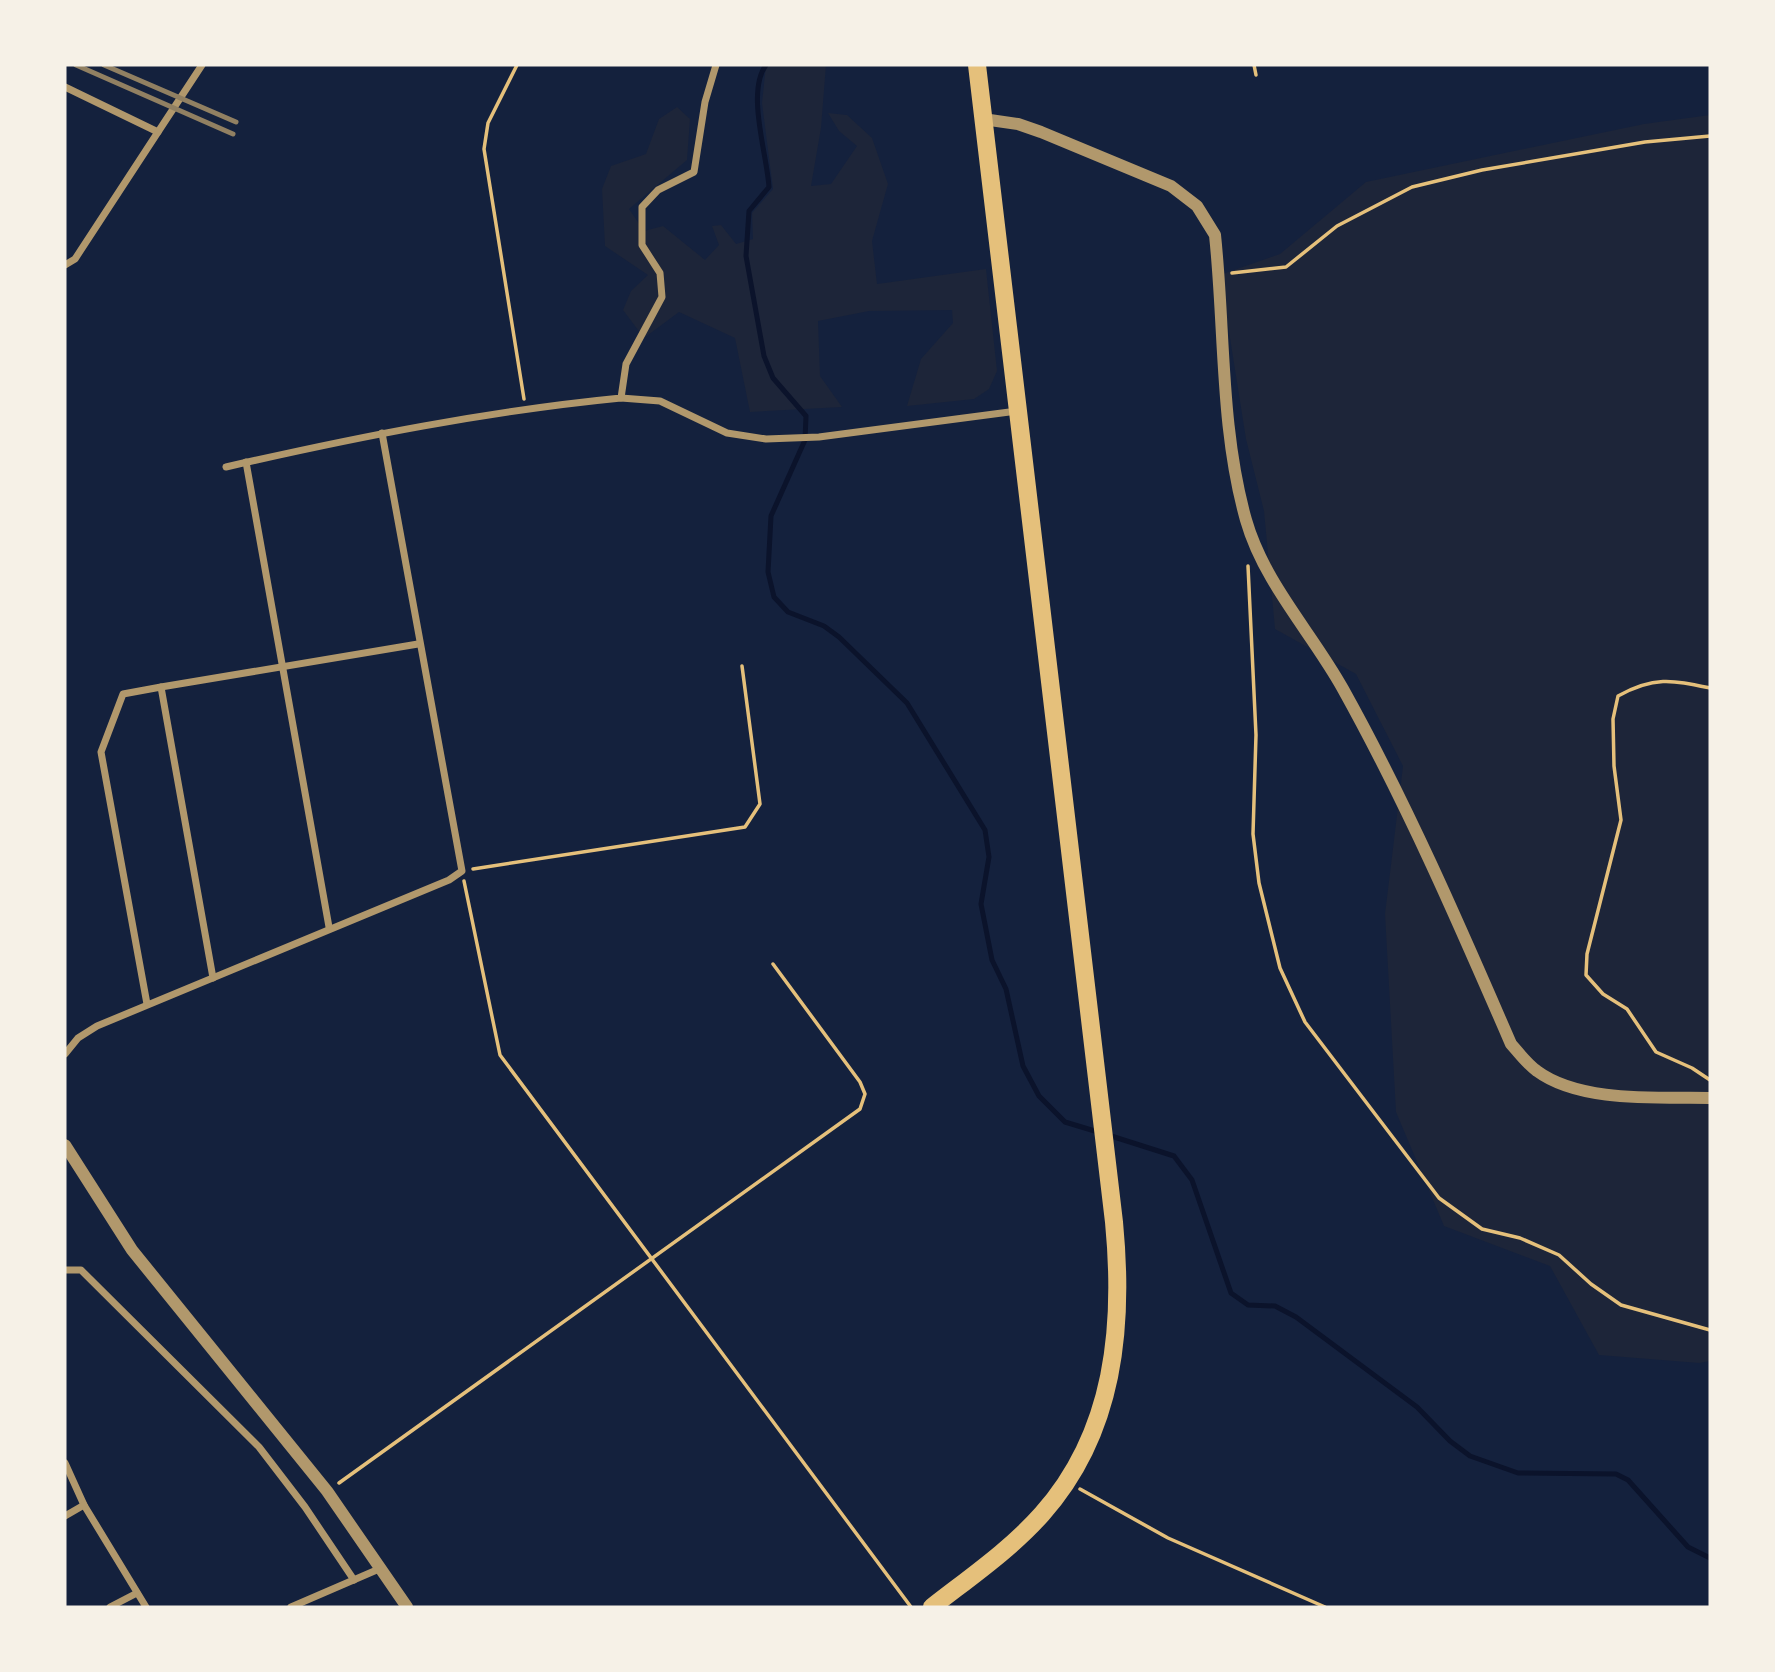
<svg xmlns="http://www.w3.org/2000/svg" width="1775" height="1672" viewBox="0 0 1775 1672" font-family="Inter,sans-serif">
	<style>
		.green { fill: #1d2539 }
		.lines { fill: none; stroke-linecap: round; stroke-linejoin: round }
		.stream { stroke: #0b132b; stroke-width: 5 }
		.path { stroke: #e5c07b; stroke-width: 3.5 }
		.minor { stroke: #b1986c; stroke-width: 7 }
		.tertiary { stroke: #b1986c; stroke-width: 12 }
		.primary { stroke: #e5c07b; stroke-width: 18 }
		.rail { stroke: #918062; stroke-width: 5 }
	</style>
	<rect width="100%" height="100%" fill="#14213d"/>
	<!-- green -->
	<g class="green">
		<polygon points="766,65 826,65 821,128 811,186 831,184 857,146 839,131 828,113 847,115 872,138 888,184 872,241 877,284 986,269 997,371 989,389 974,399 907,406 921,359 953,323 952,310 869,311 818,321 820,376 842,407 750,412 735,338 679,312 644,338 623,310 631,291 648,275 605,246 602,189 611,166 646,154 659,119 677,107 690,119 687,160 629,209 644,231 663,226 705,260 719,245 712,226 721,225 736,244 753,239 752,213 773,189 762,103"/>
		<polygon points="1710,115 1710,1361 1699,1363 1599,1355 1550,1266 1444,1226 1396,1112 1385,914 1403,766 1356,674 1275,629 1264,511 1246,439 1220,275 1280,254 1366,182 1644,124"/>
	</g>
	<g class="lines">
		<!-- stream -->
		<g class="stream">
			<path d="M 766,65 C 746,92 767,154 769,187 L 749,211 L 746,256 L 764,356 L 773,378 L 806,416 L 805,440 L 771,516 L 768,572 L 774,597 L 788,612 L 824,626 L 839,637 L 907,703 L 985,830 L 989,857 L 981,904 L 992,960 L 1006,989 L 1023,1066 L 1039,1096 L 1065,1122 L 1098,1132"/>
			<polyline points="1108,1135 1174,1156 1192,1180 1231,1293 1248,1305 1275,1306 1296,1317 1417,1407 1450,1441 1470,1456 1518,1473 1616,1474 1628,1480 1688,1547 1710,1558"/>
		</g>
		<!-- path -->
		<g class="path">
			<polyline points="517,65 488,123 484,149 524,399"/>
			<polyline points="1254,65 1256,75"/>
			<polyline points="1232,273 1286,267 1337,226 1412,187 1482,170 1645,142 1710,136"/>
			<polyline points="1248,566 1256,735 1253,834 1259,883 1280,968 1305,1022 1439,1198 1482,1229 1520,1238 1559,1255 1591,1284 1621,1305 1710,1330"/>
			<path d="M 1710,688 C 1672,680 1654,676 1618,696 L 1613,719 L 1614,766 L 1621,820 L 1587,954 L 1586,975 L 1603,994 L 1627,1009 L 1656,1052 L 1692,1068 L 1710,1080"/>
			<polyline points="473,869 745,827 760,804 742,666"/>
			<polyline points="464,881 500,1055 911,1607"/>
			<polyline points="339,1483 860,1109 865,1094 860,1082 773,964"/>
			<polyline points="1080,1489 1168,1538 1325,1607"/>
		</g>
		<!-- minor -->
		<g class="minor">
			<polyline points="65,87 158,132 75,259 65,265"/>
			<polyline points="158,132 202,65"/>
			<polyline points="621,398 660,401 727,433 766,439 819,437 1017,411"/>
			<polyline points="246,462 329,927"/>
			<path d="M 226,467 C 357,437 488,411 621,398 L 626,364 L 662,297 L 660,273 L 642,245 L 642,207 L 658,190 L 694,172 L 705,102 L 716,65"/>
			<polyline points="161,687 418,644"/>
			<polyline points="147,1004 101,752 123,694 161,687 213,978"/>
			<polyline points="65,1054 78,1038 97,1026 449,880 462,871 382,433"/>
			<polyline points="65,1270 81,1270 259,1447 305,1507 354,1580"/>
			<polyline points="65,1463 84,1505 146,1607"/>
			<polyline points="65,1516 84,1505"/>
			<polyline points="110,1607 137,1593"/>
			<polyline points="291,1607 379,1569"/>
		</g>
		<!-- tertiary -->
		<g class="tertiary">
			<path d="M 983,119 L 1018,124 L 1041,132 L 1171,186 L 1197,206 L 1215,235 C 1225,329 1220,428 1246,520 C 1264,583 1312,633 1343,689 C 1407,804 1459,924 1511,1044 C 1519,1053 1527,1064 1537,1071 C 1580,1103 1659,1097 1710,1098"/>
			<polyline points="65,1145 132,1250 327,1491 407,1607"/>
		</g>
		<!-- primary -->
		<path class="primary" d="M 932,1607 C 969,1578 1010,1550 1042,1514 C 1115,1432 1124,1326 1114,1222 L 977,65"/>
		<!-- rail -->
		<g class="rail">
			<polyline points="76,65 233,134"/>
			<polyline points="104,65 236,122"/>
		</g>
	</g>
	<!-- border -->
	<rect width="1775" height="1672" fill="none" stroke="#f6f1e7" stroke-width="133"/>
</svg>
